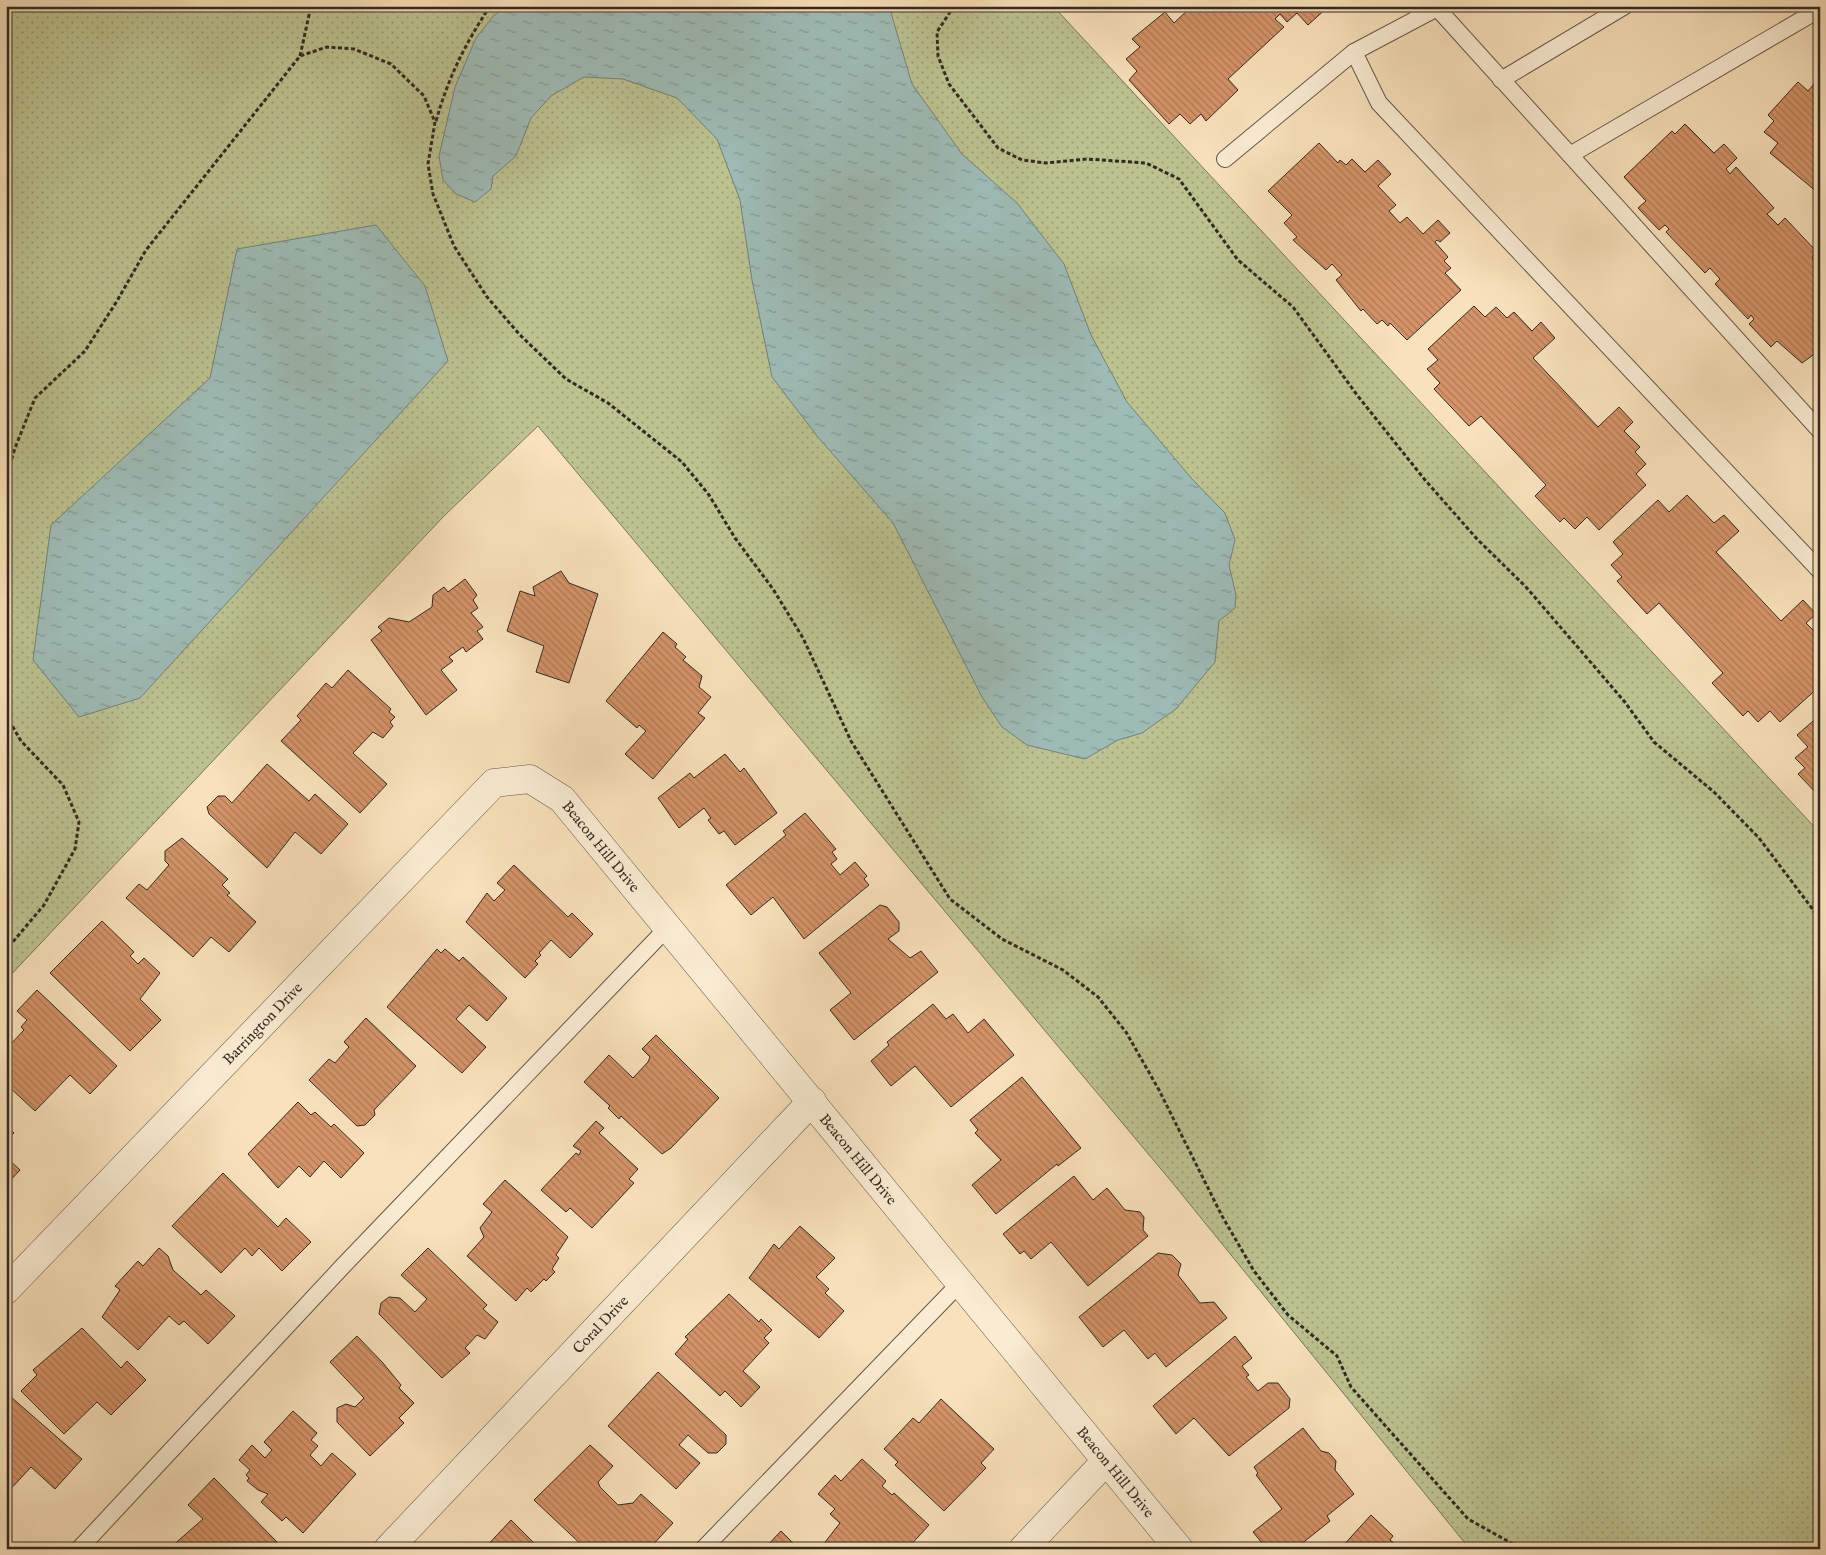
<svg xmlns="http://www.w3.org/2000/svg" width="1826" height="1555" viewBox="0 0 1826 1555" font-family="'IM FELL English',serif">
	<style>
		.grass { fill: url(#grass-dots); stroke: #787659 }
		.water { fill: url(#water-ripples); stroke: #74817a }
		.building { fill: url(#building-back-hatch); stroke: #342921 }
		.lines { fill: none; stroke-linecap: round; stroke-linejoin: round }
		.lane-casing { stroke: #655748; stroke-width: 18 }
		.street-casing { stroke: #655748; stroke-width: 29 }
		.path { stroke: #342921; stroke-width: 3; stroke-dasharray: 4 2.5; stroke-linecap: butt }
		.lane { stroke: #faecd3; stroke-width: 16 }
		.street { stroke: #faecd3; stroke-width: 28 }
		.labels { text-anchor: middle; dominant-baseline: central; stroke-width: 4; stroke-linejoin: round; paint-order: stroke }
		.street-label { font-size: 15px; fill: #342921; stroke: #faecd3 }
	</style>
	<defs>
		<pattern id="grass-dots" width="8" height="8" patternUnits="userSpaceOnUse" patternTransform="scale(1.25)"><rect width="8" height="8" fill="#bcc391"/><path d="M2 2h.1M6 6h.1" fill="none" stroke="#9a9e76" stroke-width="1.8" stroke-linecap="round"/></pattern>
		<pattern id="water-ripples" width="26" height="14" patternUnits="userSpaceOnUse" patternTransform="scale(1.25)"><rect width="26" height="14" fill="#9ebcb6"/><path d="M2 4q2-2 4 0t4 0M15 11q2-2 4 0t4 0" fill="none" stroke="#829994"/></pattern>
		<pattern id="building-back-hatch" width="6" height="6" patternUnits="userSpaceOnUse" patternTransform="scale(1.25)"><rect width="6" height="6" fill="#d49368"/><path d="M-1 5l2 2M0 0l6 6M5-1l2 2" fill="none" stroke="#ad7855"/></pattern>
	</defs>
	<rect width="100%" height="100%" fill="#f8e1bb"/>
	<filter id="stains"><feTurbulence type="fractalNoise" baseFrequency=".004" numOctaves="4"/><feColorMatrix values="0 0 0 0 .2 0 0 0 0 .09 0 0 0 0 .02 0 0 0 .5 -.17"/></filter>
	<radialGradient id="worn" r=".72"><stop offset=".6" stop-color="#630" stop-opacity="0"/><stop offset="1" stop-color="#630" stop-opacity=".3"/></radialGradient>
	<!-- grass -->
	<polygon class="grass" points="6,6 1053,6 1820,833 1820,1549 1469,1548 1171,1181 538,426 444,516 6,980"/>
	<!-- water -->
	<g class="water">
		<polygon points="510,6 889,6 912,84 962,154 1017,203 1064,264 1091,335 1127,402 1192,479 1225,513 1235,540 1229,565 1236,595 1235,608 1219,621 1215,662 1176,709 1142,733 1118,740 1085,759 1027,745 1002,727 982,697 893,523 817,436 772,377 752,280 740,200 717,139 677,98 623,79 584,77 551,96 531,118 516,156 493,176 491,189 475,202 456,194 443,180 439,156 455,87 476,38 494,15"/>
		<polygon points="376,225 425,286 448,361 140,698 79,717 33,660 51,525 210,378 237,249"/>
	</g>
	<!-- building -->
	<g class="building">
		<polygon points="1192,6 1329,6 1308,25 1297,13 1287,22 1280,14 1275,19 1284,27 1228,79 1238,90 1206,121 1201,114 1190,124 1180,114 1169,124 1129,80 1137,71 1126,59 1140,47 1132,39 1165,12 1174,23"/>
		<polygon points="1820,77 1820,190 1817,192 1770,153 1778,143 1764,132 1774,121 1768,115 1798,82 1808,91"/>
		<polygon points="1685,124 1714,153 1724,144 1737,158 1726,169 1730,174 1736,167 1774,208 1767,214 1778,225 1785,218 1817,252 1812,257 1816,262 1820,258 1820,350 1802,363 1777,341 1771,347 1749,324 1754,319 1751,315 1748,319 1715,284 1720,279 1710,268 1705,273 1666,232 1669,229 1665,225 1659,230 1638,208 1646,201 1624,177 1672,131 1675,134"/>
		<polygon points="1319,143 1338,163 1340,160 1346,165 1352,159 1365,172 1378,160 1391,174 1378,186 1396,205 1389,211 1400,223 1407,217 1423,234 1438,220 1450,233 1440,242 1437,240 1435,242 1448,257 1444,261 1451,268 1445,273 1461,290 1407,340 1390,323 1388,326 1382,320 1377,324 1363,309 1361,311 1336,280 1342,275 1332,264 1326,270 1293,240 1297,237 1284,223 1292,215 1268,191"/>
		<polygon points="1474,306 1485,317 1496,307 1507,318 1514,312 1532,331 1541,322 1555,338 1533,358 1598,427 1619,407 1633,422 1624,431 1640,447 1635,452 1646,464 1636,474 1646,485 1599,530 1587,517 1575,529 1564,518 1560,522 1535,496 1546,485 1481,416 1469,426 1434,389 1440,383 1427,369 1438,360 1428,349"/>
		<polygon points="1687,495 1714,523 1724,515 1739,531 1716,552 1781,621 1803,600 1816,614 1806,623 1820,637 1820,644 1817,647 1820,650 1820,665 1816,668 1820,672 1820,686 1780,722 1770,711 1758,722 1748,711 1743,716 1712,683 1723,673 1659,603 1647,614 1617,581 1622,577 1611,565 1623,554 1613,542 1658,500 1669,512"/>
		<polygon points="561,571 569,583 598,594 569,683 536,672 544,646 507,631 520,591 535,596 533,587"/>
		<polygon points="465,579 477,595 473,600 478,608 471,613 483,627 477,631 483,639 466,652 463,647 449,657 453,661 441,670 457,690 426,715 371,640 382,631 378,627 389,618 409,622 432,607 433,595 444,587 448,592"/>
		<polygon points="663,632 677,644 675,647 686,657 683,660 702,676 699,687 711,697 698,713 705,718 653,779 625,754 646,731 639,725 637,728 606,701"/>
		<polygon points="348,670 391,709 389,712 395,717 390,722 393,726 383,738 373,732 353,753 387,784 360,813 281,741 301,720 297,716 326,683 332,688"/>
		<polygon points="1820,715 1820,797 1798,774 1805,768 1795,758 1808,747 1797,735"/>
		<polygon points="725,754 740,772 744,768 777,813 735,845 724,831 719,834 708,820 711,818 704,808 679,828 658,798 690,773 694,778"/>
		<polygon points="267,764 309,801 315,794 348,824 321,854 295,832 267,868 209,814 207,807 218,796 225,796 232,803"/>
		<polygon points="805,813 836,849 832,852 837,859 831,864 840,875 855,862 867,876 864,879 869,885 804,939 773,897 751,915 726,885 786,835 783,831"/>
		<polygon points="182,838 228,879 222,885 230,893 227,895 256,922 229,952 211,937 193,957 126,898 139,884 147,890 169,865 165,861 165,851"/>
		<polygon points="514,865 568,917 572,913 593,934 570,958 551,940 539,953 541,955 535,961 538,964 525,978 466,922 487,893 494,901 505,890 497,883"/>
		<polygon points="880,905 887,907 899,922 899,931 888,939 910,958 921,951 938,972 854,1040 830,1010 851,993 819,953"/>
		<polygon points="102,921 134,952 130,956 138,964 144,958 160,973 140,999 161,1020 130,1051 50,973"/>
		<polygon points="437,949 441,953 445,949 459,961 463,957 507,998 487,1021 469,1005 456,1019 486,1047 462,1073 387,1007"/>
		<polygon points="37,990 117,1066 90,1094 70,1075 35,1111 6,1084 6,1041 10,1045 24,1030 21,1027 27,1020 17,1011"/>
		<polygon points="933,1004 946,1019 953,1014 968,1033 984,1019 1014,1055 951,1107 915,1066 891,1086 871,1061 889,1045 887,1042"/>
		<polygon points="366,1018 416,1066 374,1110 375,1115 365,1125 357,1126 309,1080 329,1059 335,1063 349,1047 344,1042"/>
		<polygon points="656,1035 719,1098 671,1148 662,1154 621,1116 619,1119 608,1108 610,1106 584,1082 609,1055 633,1078 648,1062 650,1057 642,1049"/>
		<polygon points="1022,1077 1081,1148 1058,1166 1057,1164 996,1214 972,1185 1001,1160 975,1133 978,1130 970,1120"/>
		<polygon points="298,1102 311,1115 315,1112 331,1127 334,1124 364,1153 341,1178 324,1161 310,1177 299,1166 278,1188 248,1154"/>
		<polygon points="596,1121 604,1128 599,1133 638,1169 629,1179 634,1183 592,1228 570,1208 566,1212 541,1190 576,1153 579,1155 581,1151 573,1146"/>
		<polygon points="6,1126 14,1133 6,1141"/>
		<polygon points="6,1157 20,1170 6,1185"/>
		<polygon points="223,1173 278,1227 286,1218 311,1242 282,1271 259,1248 252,1256 245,1248 221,1273 172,1226"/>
		<polygon points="1074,1176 1093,1200 1107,1188 1125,1210 1140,1212 1144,1217 1143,1230 1148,1236 1088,1286 1051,1242 1031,1259 1024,1251 1020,1254 1003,1234"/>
		<polygon points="505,1180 568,1237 556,1255 559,1258 552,1269 555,1272 546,1281 544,1279 531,1292 527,1288 516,1301 467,1256 484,1237 480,1228 492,1212 483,1204"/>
		<polygon points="800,1226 835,1258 816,1277 829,1289 825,1293 844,1311 819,1338 749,1278 774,1244 779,1249"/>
		<polygon points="159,1248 168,1256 173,1270 201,1295 206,1290 235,1316 208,1344 184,1321 179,1325 169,1316 138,1350 102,1317 120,1290 115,1286 138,1261 143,1266"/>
		<polygon points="428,1248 487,1305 483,1309 498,1322 485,1339 477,1335 465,1348 470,1353 442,1378 379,1314 381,1303 389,1297 400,1298 415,1312 427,1299 401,1275"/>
		<polygon points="1158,1253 1172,1255 1181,1264 1178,1275 1200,1303 1214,1302 1227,1318 1166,1367 1155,1353 1148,1359 1124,1330 1103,1347 1079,1317"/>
		<polygon points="729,1294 759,1322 761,1319 772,1330 764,1338 769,1343 743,1371 760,1387 741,1407 725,1391 720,1396 675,1354 688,1339 685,1337"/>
		<polygon points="82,1328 121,1368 127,1361 146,1380 111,1415 97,1402 64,1434 21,1391 37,1375 33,1370"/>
		<polygon points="357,1336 383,1363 401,1385 399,1388 414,1403 399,1418 404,1423 370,1456 337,1422 337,1408 346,1404 355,1407 364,1398 330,1362"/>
		<polygon points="1235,1336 1252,1358 1242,1366 1249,1375 1246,1377 1258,1391 1268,1383 1278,1383 1290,1399 1289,1408 1229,1456 1194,1418 1176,1434 1153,1406"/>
		<polygon points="658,1372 726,1435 726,1444 717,1453 708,1453 688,1435 679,1445 700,1463 676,1489 608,1426"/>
		<polygon points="11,1397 82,1459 55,1489 31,1467 6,1494 6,1402"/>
		<polygon points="941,1399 994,1449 981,1463 986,1468 944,1511 895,1465 898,1462 884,1449 913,1418 919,1423"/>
		<polygon points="293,1411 317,1433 311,1440 318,1446 310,1455 321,1466 332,1453 356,1474 303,1533 286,1517 282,1521 261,1502 268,1494 258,1490 247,1481 249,1478 246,1475 250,1470 239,1460 252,1445 265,1458 272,1450 264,1442"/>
		<polygon points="1303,1428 1321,1451 1329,1453 1336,1461 1335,1470 1354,1494 1327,1516 1330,1521 1295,1549 1267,1549 1253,1532 1282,1509 1256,1475 1258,1473 1254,1467"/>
		<polygon points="590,1445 613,1466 598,1482 600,1487 618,1505 633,1503 641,1494 673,1523 649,1549 586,1549 534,1500"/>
		<polygon points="862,1459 886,1481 882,1486 892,1495 894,1493 929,1525 907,1549 825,1549 822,1546 840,1523 830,1514 835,1509 818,1494 835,1475 841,1481"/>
		<polygon points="214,1478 277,1542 270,1549 171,1547 203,1519 188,1505"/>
		<polygon points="1371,1515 1393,1536 1390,1540 1401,1549 1340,1549"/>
		<polygon points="511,1520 540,1549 484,1549"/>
		<polygon points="781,1531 799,1549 764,1549"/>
		<polygon points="6,1539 16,1549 6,1549"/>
	</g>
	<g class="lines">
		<defs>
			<g id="lane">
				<polyline points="1441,6 1354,52 1379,103 1820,571"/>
				<polyline points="1437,8 1820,431"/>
				<polyline points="1501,80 1625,6"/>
				<polyline points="1570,155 1820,9"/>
				<polyline points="1225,159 1354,52"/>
				<polyline points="79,1549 342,1267 668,927"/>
				<polyline points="703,1549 960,1283"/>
			</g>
			<g id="street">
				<path id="s1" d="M 6,1290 L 494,783 L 530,779 L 562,799 L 1179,1549"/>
				<path id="s2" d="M 388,1549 L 812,1101"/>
				<polyline points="1023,1549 1106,1461"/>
			</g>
		</defs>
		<!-- lane casing -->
		<use href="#lane" class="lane-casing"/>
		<!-- street casing -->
		<use href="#street" class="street-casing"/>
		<!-- path -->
		<g class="path">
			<polyline points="954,6 937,32 938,56 949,84 998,148 1022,160 1046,163 1087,159 1146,163 1179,179 1238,260 1293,307 1357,395 1425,480 1477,539 1526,587 1624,701 1654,742 1714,792 1759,838 1820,919"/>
			<polyline points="300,56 311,6"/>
			<path d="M 436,121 C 449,76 464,46 490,6"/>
			<polyline points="6,478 15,448 35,398 85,351 117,301 146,250 300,56 327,47 354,49 391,64 424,96 435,122 428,164 433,194 454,246 487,297 520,335 566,379 608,403 682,462 709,495 735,538 773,589 803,638 851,741 950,899 1002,939 1063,970 1098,997 1126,1032 1159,1090 1222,1216 1254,1271 1288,1315 1337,1356 1351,1387 1468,1519 1522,1549"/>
			<polyline points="6,715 21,741 63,785 79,822 75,849 44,905 6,950"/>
		</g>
		<!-- lane -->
		<use href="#lane" class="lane"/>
		<!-- street -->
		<use href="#street" class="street"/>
	</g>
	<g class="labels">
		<!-- street labels -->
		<g class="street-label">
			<text stroke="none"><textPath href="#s1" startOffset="839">Beacon Hill Drive</textPath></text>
			<text stroke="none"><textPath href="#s1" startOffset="370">Barrington Drive</textPath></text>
			<text stroke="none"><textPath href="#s1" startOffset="1244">Beacon Hill Drive</textPath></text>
			<text stroke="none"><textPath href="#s2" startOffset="309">Coral Drive</textPath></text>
			<text stroke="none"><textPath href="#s1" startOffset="1649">Beacon Hill Drive</textPath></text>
		</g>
	</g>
	<!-- margin -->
	<rect width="1826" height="1555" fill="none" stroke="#f8e1bb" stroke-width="25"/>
	<rect x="8" y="8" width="1811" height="1540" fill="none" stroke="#342921" stroke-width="2.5"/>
	<rect x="12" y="12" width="1801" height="1530" fill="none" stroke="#342921"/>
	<rect width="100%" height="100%" filter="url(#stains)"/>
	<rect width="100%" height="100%" fill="url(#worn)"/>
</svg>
